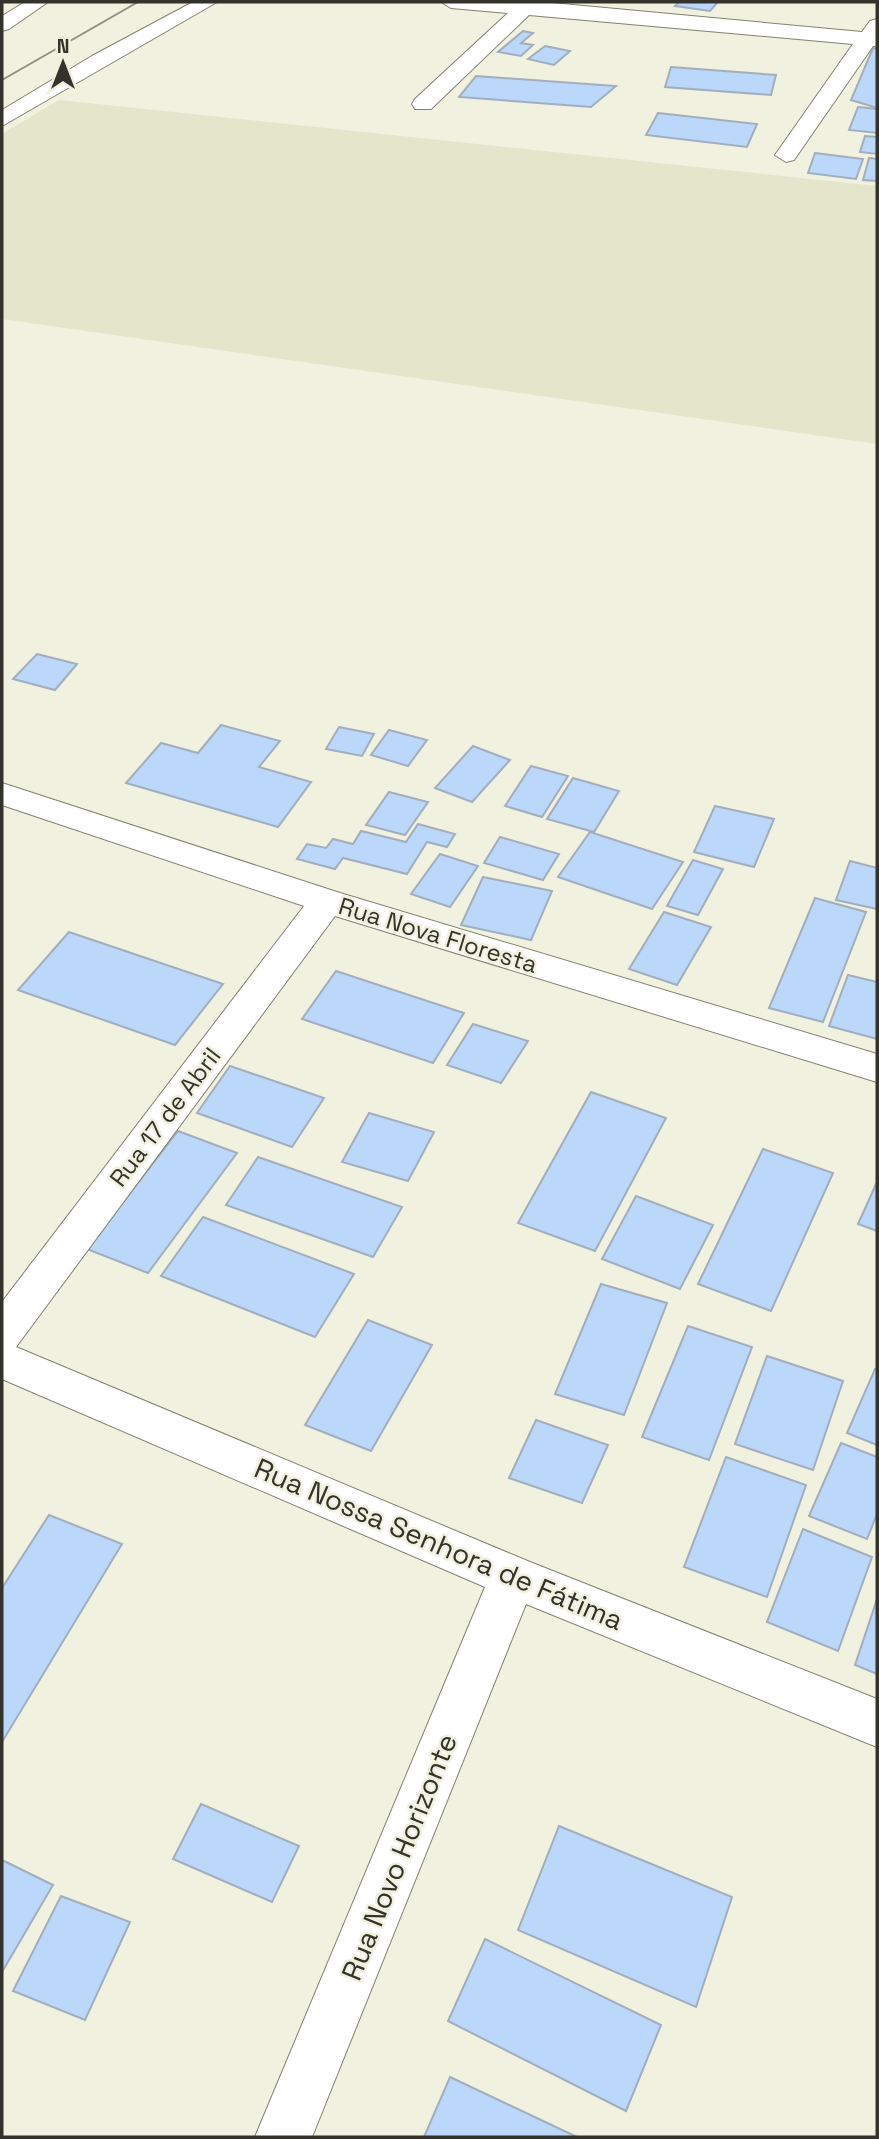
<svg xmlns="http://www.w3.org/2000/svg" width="879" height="2139" viewBox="0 0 879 2139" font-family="'Space Grotesk',sans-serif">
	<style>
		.built { fill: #e4e5cb }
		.building { fill: #bbd7fa; stroke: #a2aebd; stroke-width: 2 }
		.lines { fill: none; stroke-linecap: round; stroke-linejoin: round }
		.street-casing { stroke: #828271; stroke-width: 2 }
		.street { fill: #fff; fill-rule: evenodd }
		.tram { stroke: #909083; stroke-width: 2 }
		.labels { text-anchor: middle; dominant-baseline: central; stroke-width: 5; stroke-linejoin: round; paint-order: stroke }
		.street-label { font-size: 24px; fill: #33332c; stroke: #f0f1de }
		.near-street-label { font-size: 28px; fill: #33332c; stroke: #f0f1de }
	</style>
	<rect width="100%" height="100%" fill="#f0f1de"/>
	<!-- built -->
	<polygon class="built" points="59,100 877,186 877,444 2,319 2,134"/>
	<!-- building -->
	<g class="building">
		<polygon points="679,2 718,2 710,11 675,6"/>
		<polygon points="523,31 533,33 521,43 533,45 521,56 498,52"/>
		<polygon points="545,46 570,51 554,65 528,59"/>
		<polygon points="873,48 877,49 877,108 851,100"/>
		<polygon points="671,67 776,75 771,95 665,87"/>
		<polygon points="476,76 616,86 591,107 459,97"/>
		<polygon points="858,107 877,109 877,133 849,130"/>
		<polygon points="658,113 757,124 747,147 646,135"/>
		<polygon points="865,136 877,137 877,154 860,152"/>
		<polygon points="815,153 863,159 856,179 808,173"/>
		<polygon points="869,158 877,159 877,181 863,180"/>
		<polygon points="37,654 77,664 55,690 13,679"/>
		<polygon points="221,725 280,741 259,767 311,782 278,827 126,783 161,743 198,753"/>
		<polygon points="339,727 374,734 362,756 326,749"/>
		<polygon points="389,730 427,740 408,766 371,755"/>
		<polygon points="473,746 510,760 472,802 435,788"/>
		<polygon points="531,766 568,776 542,817 505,806"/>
		<polygon points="573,778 619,791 594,832 547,819"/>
		<polygon points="389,792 428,802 405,835 366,825"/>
		<polygon points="715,806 774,819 754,867 694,852"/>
		<polygon points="418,824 455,834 447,847 427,842 407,874 343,858 335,869 297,859 307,844 326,848 333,839 353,844 361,831 406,842"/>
		<polygon points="590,832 683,862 652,909 558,877"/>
		<polygon points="500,837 559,854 543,880 484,863"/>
		<polygon points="440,854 478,866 450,907 411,894"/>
		<polygon points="693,860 723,869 698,915 667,906"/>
		<polygon points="850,861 877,868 877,909 836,900"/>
		<polygon points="483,877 552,891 531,940 461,925"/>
		<polygon points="815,898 866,912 823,1022 769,1008"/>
		<polygon points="664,912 711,927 677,985 629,969"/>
		<polygon points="69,932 223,984 175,1045 18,990"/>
		<polygon points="336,971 464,1013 433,1063 302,1019"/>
		<polygon points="848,975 877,982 877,1039 829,1026"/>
		<polygon points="473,1024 528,1041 501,1083 447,1065"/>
		<polygon points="230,1066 324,1098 292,1147 197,1113"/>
		<polygon points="591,1092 666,1118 595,1251 518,1223"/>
		<polygon points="369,1113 434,1132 408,1181 342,1162"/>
		<polygon points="178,1131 237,1153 148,1273 87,1249"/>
		<polygon points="763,1149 833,1173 771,1311 698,1284"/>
		<polygon points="258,1157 402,1207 373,1257 226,1205"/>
		<polygon points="877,1182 877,1231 858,1224"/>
		<polygon points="636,1196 713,1225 680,1289 602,1259"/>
		<polygon points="203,1217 354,1274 315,1337 161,1276"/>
		<polygon points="601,1284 667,1303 624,1415 555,1394"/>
		<polygon points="368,1320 432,1345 371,1451 305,1425"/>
		<polygon points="688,1326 752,1347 709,1460 642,1437"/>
		<polygon points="767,1356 843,1381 813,1470 735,1444"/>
		<polygon points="875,1369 877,1370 877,1445 847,1433"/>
		<polygon points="536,1420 608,1445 582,1503 509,1478"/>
		<polygon points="841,1443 877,1457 877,1514 867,1539 809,1516"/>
		<polygon points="726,1457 806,1485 767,1597 684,1567"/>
		<polygon points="49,1515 122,1544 2,1742 2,1588"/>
		<polygon points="803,1529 872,1557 838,1651 767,1622"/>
		<polygon points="877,1599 877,1674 855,1665"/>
		<polygon points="201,1804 299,1846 272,1902 173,1859"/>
		<polygon points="559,1826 732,1897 696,2007 518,1930"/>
		<polygon points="2,1860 53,1885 2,1972"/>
		<polygon points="61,1896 130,1922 85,2020 13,1991"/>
		<polygon points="485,1939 661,2025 626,2111 448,2021"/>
		<polygon points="450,2077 577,2137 424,2137"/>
	</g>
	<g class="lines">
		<defs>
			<g id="street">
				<polygon points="25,2 48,2 9,29 2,31 2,16"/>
				<polygon points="193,2 217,2 2,126 2,110 92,56"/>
				<polygon points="441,2 541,2 862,32 870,21 877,19 877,46 873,46 794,160 786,162 775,155 853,44 529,15 431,109 415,109 412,104 415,99 508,13 451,8"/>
				<polygon points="2,783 340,893 877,1054 877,1082 335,916 16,1347 530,1562 877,1699 877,1747 526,1604 312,2137 255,2137 485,1587 2,1379 2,1302 304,906 2,805"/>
			</g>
		</defs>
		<!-- street casing -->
		<use href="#street" class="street-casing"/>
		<!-- street -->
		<use href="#street" class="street"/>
		<!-- tram -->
		<polyline class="tram" points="2,80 138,2"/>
	</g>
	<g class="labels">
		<!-- street labels -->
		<g class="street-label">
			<text transform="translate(438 935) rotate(17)">Rua Nova Floresta</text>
			<text transform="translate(165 1117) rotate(-53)">Rua 17 de Abril</text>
		</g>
		<!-- near-street labels -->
		<g class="near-street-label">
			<text transform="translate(439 1544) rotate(23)">Rua Nossa Senhora de Fátima</text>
			<text transform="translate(399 1857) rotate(-68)">Rua Novo Horizonte</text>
		</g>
	</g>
	<!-- border -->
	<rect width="879" height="2139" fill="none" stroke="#33332c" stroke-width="7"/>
	<!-- north arrow -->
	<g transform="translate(63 63)" stroke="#f0f1de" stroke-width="5" paint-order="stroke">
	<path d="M0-5L12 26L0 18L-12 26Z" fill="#33332c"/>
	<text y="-10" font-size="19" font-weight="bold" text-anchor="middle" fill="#33332c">N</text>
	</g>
</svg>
